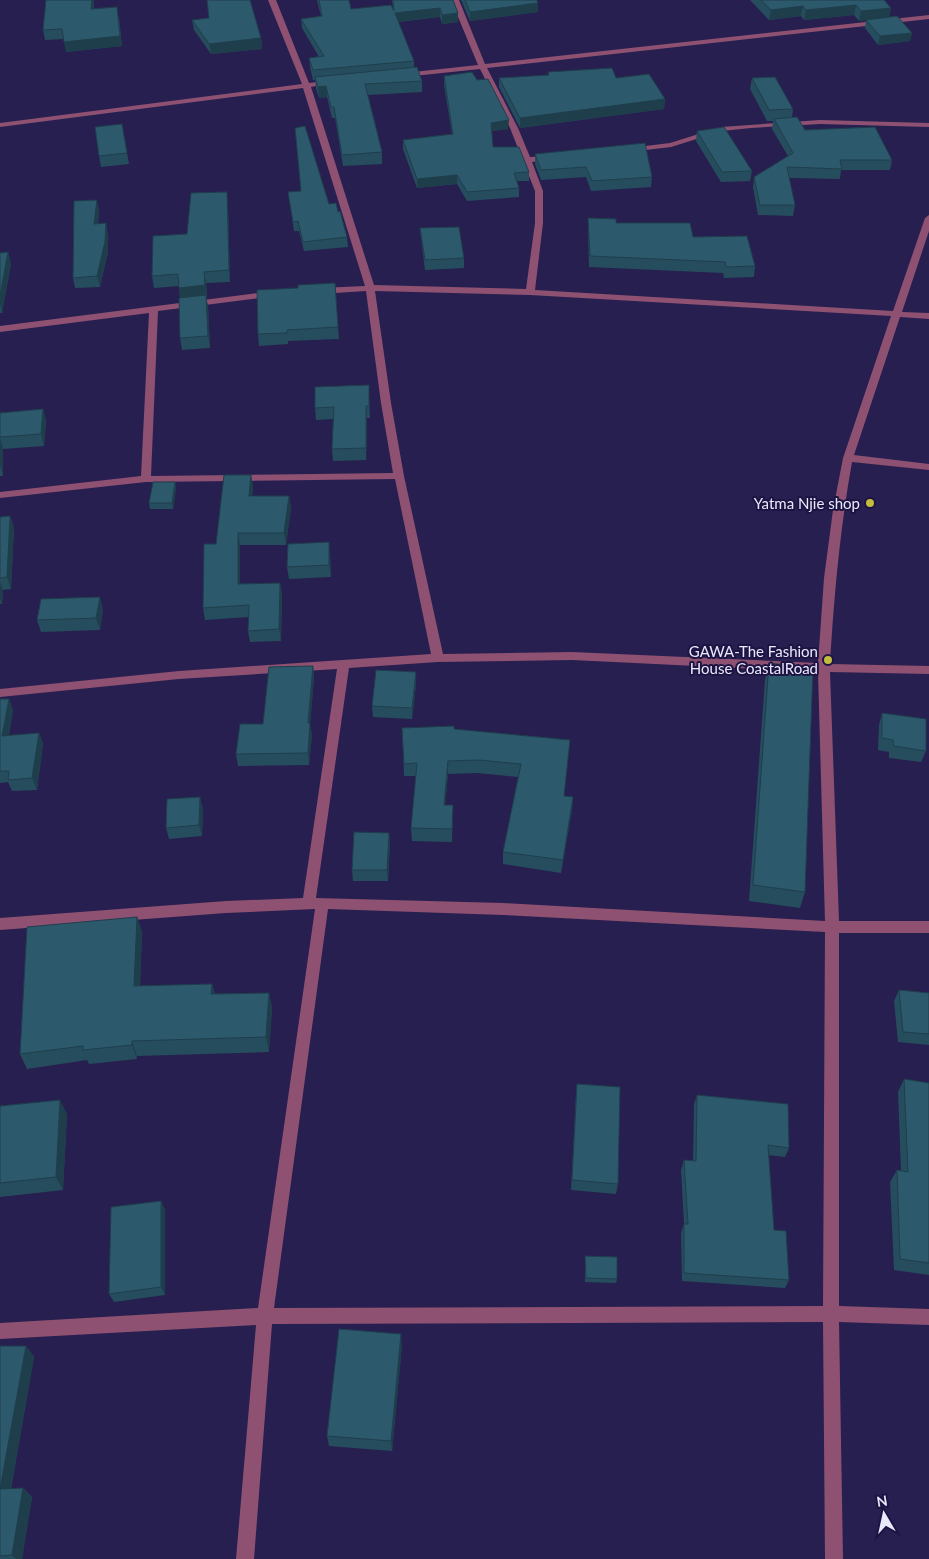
<svg xmlns="http://www.w3.org/2000/svg" width="929" height="1559" viewBox="0 0 929 1559" font-family="Lato,sans-serif">
	<style>
		.lines { fill: none; stroke-linecap: round; stroke-linejoin: round }
		.minor { fill: #8e5172; fill-rule: evenodd }
		.wall { fill: #264d5d }
		.shaded-wall { fill: #1f3e4c }
		.building { fill: #2c596c; stroke: #1f3e4c }
		.poi-dot { fill: #c2bd3f; stroke: #1e1443; stroke-width: 2 }
		.labels { text-anchor: middle; dominant-baseline: central; stroke-width: 4; stroke-linejoin: round; paint-order: stroke }
		.poi-label { font-size: 15px; fill: #e9e9fc; stroke: #1e1443; text-anchor: end }
	</style>
	<rect width="100%" height="100%" fill="#271f4f"/>
	<g class="lines">
		<!-- minor -->
		<g class="minor">
			<path d="M 268,0 L 276,0 L 309,83 L 332,80 L 336,82 L 311,87 L 374,285 L 526,289 L 535,223 L 535,191 L 510,128 L 480,69 L 404,77 L 400,75 L 404,73 L 478,65 L 451,0 L 459,0 L 485,64 L 929,15 L 929,19 L 487,68 L 518,128 L 530,157 L 552,156 L 556,158 L 552,160 L 532,162 L 543,191 L 543,223 L 535,290 L 893,311 L 925,218 L 929,215 L 929,231 L 902,312 L 929,313 L 929,319 L 900,317 L 854,455 L 929,464 L 929,470 L 852,462 C 840,529 834,596 830,664 L 929,666 L 929,674 L 830,672 L 839,921 L 929,921 L 929,933 L 839,933 L 839,1306 L 929,1309 L 929,1325 L 839,1322 L 843,1559 L 825,1559 L 823,1322 L 272,1324 L 254,1559 L 236,1559 L 256,1325 L 0,1339 L 0,1323 L 258,1308 L 315,909 L 226,913 L 0,930 L 0,918 L 226,901 L 303,898 L 337,669 L 179,679 L 0,697 L 0,689 L 179,671 L 431,654 L 395,479 L 146,482 L 0,498 L 0,492 L 141,476 L 149,313 L 0,332 L 0,326 L 273,291 L 278,294 L 276,296 L 158,311 L 151,476 L 393,473 L 381,403 L 366,291 L 320,294 L 315,291 L 320,288 L 365,286 L 303,88 L 0,127 L 0,123 L 302,84 ZM 375,291 L 530,295 L 891,316 L 843,458 L 833,510 L 824,578 L 818,663 L 572,652 L 443,654 L 404,476 L 391,403 ZM 572,660 L 818,672 L 825,921 L 503,903 L 316,898 L 349,668 L 438,662 ZM 328,909 L 503,915 L 825,932 L 823,1306 L 274,1308 Z"/>
			<polygon points="820,120 929,123 929,127 820,124 751,128 722,131 671,147 629,152 625,150 629,148 670,143 721,127"/>
		</g>
	</g>
	<!-- wall -->
	<g class="wall">
		<polygon points="46,0 94,0 94,9 119,17 122,46 66,52 64,39 45,40 43,30"/>
		<polygon points="317,0 349,0 351,9 393,8 392,0 453,0 458,13 458,22 442,24 440,17 398,22 414,61 414,67 422,81 422,92 368,95 382,152 382,164 343,166 335,118 332,118 327,97 319,98 316,88 315,80 313,80 310,67 309,58 319,57 302,28 301,19 321,16"/>
		<polygon points="461,0 537,0 538,12 470,21"/>
		<polygon points="750,0 884,0 891,8 889,17 912,33 910,41 878,45 865,28 866,20 859,21 854,15 804,20 801,16 769,20"/>
		<polygon points="192,20 261,38 262,49 211,54 194,30"/>
		<polygon points="548,72 616,78 665,99 664,109 520,128 499,87 499,78 548,75"/>
		<polygon points="444,76 508,129 492,131 493,147 529,172 529,181 517,181 519,188 519,197 467,201 457,184 417,188 403,149 403,140 452,134 444,85"/>
		<polygon points="752,78 793,109 792,118 805,130 892,160 890,170 841,170 840,179 789,178 795,205 793,216 758,215 753,187 754,177 788,156 772,129 773,121 767,121 750,89"/>
		<polygon points="122,124 129,164 101,167 99,156"/>
		<polygon points="697,131 752,171 750,181 721,182 696,141"/>
		<polygon points="535,154 652,177 651,187 591,191 586,177 541,180 535,164"/>
		<polygon points="288,192 329,204 338,212 347,237 348,247 304,251 299,231 294,231"/>
		<polygon points="228,203 230,282 206,283 207,297 206,297 208,306 210,348 182,350 180,338 180,298 179,286 154,288 152,276 187,234"/>
		<polygon points="99,210 98,224 108,234 108,252 100,287 75,288 73,278"/>
		<polygon points="588,218 693,237 755,266 754,277 724,278 723,273 589,267 588,229"/>
		<polygon points="420,228 464,258 464,268 425,270 421,238"/>
		<polygon points="8,252 11,264 2,313 0,313 0,253"/>
		<polygon points="335,283 339,339 288,341 288,344 259,346 258,334 298,288"/>
		<polygon points="369,397 370,418 367,418 366,460 333,461 332,449 333,419 316,420 315,408"/>
		<polygon points="43,409 46,421 44,446 3,449 3,476 0,476 0,413"/>
		<polygon points="251,475 253,487 252,496 289,496 291,508 286,545 240,545 240,584 280,583 282,594 281,641 250,642 248,631 249,617 205,620 203,608"/>
		<polygon points="175,482 176,488 173,509 150,509 149,503"/>
		<polygon points="10,516 14,528 11,589 3,590 2,604 0,604 0,517"/>
		<polygon points="330,554 331,577 289,579 287,567"/>
		<polygon points="103,609 100,630 41,632 37,620"/>
		<polygon points="769,663 805,892 800,908 749,901 765,680"/>
		<polygon points="313,666 314,678 310,725 312,734 309,765 238,766 236,754"/>
		<polygon points="416,684 412,719 373,717 372,706"/>
		<polygon points="0,699 9,699 13,710 9,735 39,733 43,744 37,790 12,791 8,782 0,783"/>
		<polygon points="882,713 926,751 921,762 889,758 889,752 878,750 879,725"/>
		<polygon points="402,728 454,729 570,740 564,796 573,797 572,810 561,873 503,864 503,852 518,777 478,773 448,774 445,805 453,805 452,842 412,841 411,828 416,776 404,776"/>
		<polygon points="203,808 202,836 169,839 166,828"/>
		<polygon points="389,833 390,844 388,881 353,881 352,870"/>
		<polygon points="137,917 142,932 140,986 212,984 215,994 269,993 272,1008 269,1052 137,1056 137,1059 89,1064 87,1060 27,1069 20,1054"/>
		<polygon points="899,990 929,993 929,1045 898,1042 894,1001"/>
		<polygon points="904,1079 929,1083 929,1275 894,1270 890,1182 897,1170 901,1171 898,1092"/>
		<polygon points="577,1084 618,1184 616,1194 571,1190 576,1094"/>
		<polygon points="697,1095 789,1148 785,1157 768,1155 774,1230 789,1280 785,1288 682,1281 681,1233 684,1224 681,1170 684,1160 693,1161 694,1104"/>
		<polygon points="0,1106 67,1114 63,1190 0,1197"/>
		<polygon points="161,1201 165,1210 165,1295 114,1302 109,1294"/>
		<polygon points="585,1256 617,1279 616,1283 585,1282"/>
		<polygon points="402,1345 392,1451 329,1446 327,1436"/>
		<polygon points="0,1346 26,1346 34,1357 11,1489 23,1488 32,1497 22,1559 0,1559"/>
	</g>
	<!-- shaded-wall -->
	<g class="shaded-wall">
		<polygon points="92,0 94,0 93,19 91,9"/>
		<polygon points="538,3 538,12 470,21 470,12"/>
		<polygon points="856,5 854,15 804,20 806,10"/>
		<polygon points="803,6 801,16 769,20 771,10"/>
		<polygon points="117,7 122,46 66,52 64,42"/>
		<polygon points="440,8 440,17 395,22 395,13"/>
		<polygon points="891,8 889,18 859,21 861,11"/>
		<polygon points="458,13 458,22 442,24 442,15"/>
		<polygon points="912,33 910,41 878,45 880,36"/>
		<polygon points="261,38 262,49 211,54 209,44"/>
		<polygon points="326,86 327,97 319,98 318,87"/>
		<polygon points="665,99 664,109 520,128 520,118"/>
		<polygon points="509,120 508,129 491,131 491,123"/>
		<polygon points="457,175 457,184 417,188 417,179"/>
		<polygon points="227,192 228,203 230,282 229,270"/>
		<polygon points="97,200 99,210 97,235 94,224"/>
		<polygon points="106,223 108,234 108,252 100,287 97,276"/>
		<polygon points="8,252 11,264 2,313 0,304 0,296"/>
		<polygon points="204,272 206,283 207,297 206,297 208,306 210,348 208,336 181,300 179,288"/>
		<polygon points="366,406 367,418 366,460"/>
		<polygon points="43,409 46,421 44,446 41,434"/>
		<polygon points="0,438 3,449 3,476 0,465"/>
		<polygon points="251,475 253,487 251,508 249,496"/>
		<polygon points="175,482 176,488 173,509 172,503"/>
		<polygon points="289,496 291,508 286,545 284,533"/>
		<polygon points="10,516 14,528 11,589 7,577"/>
		<polygon points="238,533 240,545 240,596 238,584"/>
		<polygon points="329,542 330,554 331,577 329,565"/>
		<polygon points="0,582 3,590 2,604 0,599"/>
		<polygon points="280,583 282,594 281,641 279,629"/>
		<polygon points="100,597 103,609 100,630 96,618"/>
		<polygon points="313,666 314,678 310,725 312,734 309,765 308,753 308,723"/>
		<polygon points="416,672 416,684 412,719 412,708"/>
		<polygon points="9,699 13,710 7,747 2,736"/>
		<polygon points="39,733 43,744 37,790 32,778"/>
		<polygon points="448,761 448,774 444,818 444,805"/>
		<polygon points="200,797 203,808 202,836 199,825"/>
		<polygon points="573,797 572,810 561,873 563,860"/>
		<polygon points="389,833 390,844 388,881 387,870"/>
		<polygon points="137,917 142,932 139,1001 134,986"/>
		<polygon points="212,984 216,999 211,994"/>
		<polygon points="269,993 272,1008 269,1052 266,1037"/>
		<polygon points="132,1041 137,1056 137,1059 132,1045"/>
		<polygon points="60,1100 67,1114 63,1190 56,1177"/>
		<polygon points="161,1201 165,1210 165,1295 161,1287"/>
		<polygon points="401,1334 402,1345 392,1451 391,1441"/>
		<polygon points="26,1346 34,1357 9,1498 0,1489"/>
		<polygon points="23,1488 32,1497 22,1559 16,1559 12,1555"/>
	</g>
	<!-- building -->
	<g class="building">
		<polygon points="46,0 92,0 91,9 117,7 120,36 64,42 62,29 43,30"/>
		<polygon points="207,0 250,0 261,38 209,44 192,20 209,18"/>
		<polygon points="319,0 349,0 351,9 391,5 394,11 393,0 453,0 458,13 442,15 440,8 395,13 414,61 313,70 309,58 324,56 301,19 322,16"/>
		<polygon points="465,0 537,0 538,3 470,12"/>
		<polygon points="761,0 884,0 891,8 861,11 856,5 806,10 803,6 771,10"/>
		<polygon points="897,16 912,33 880,36 866,20"/>
		<polygon points="417,67 422,81 365,84 382,152 342,155 334,107 331,107 326,86 318,87 315,77"/>
		<polygon points="612,68 616,78 649,74 665,99 520,118 499,78 549,75 548,72"/>
		<polygon points="472,72 477,80 488,79 509,120 491,123 493,147 519,147 529,172 514,173 519,188 467,192 457,175 417,179 403,140 453,134 444,76"/>
		<polygon points="775,77 793,109 769,110 752,78"/>
		<polygon points="797,117 805,130 875,127 892,160 840,160 842,169 787,167 795,205 760,205 754,177 793,153 774,119"/>
		<polygon points="122,124 127,153 99,156 95,127"/>
		<polygon points="305,126 329,204 336,203 338,212 340,211 347,237 303,242 298,221 293,222 288,192 301,191 295,128"/>
		<polygon points="724,127 752,171 722,172 697,131"/>
		<polygon points="645,143 652,177 592,181 586,167 541,170 535,154"/>
		<polygon points="227,192 229,270 204,272 205,285 179,288 178,274 152,276 153,236 187,234 191,193"/>
		<polygon points="97,200 94,224 106,223 105,242 97,276 73,278 74,201"/>
		<polygon points="588,218 616,219 616,223 690,223 693,237 747,236 755,266 726,267 725,262 590,256"/>
		<polygon points="459,227 464,258 425,260 420,228"/>
		<polygon points="8,252 0,296 0,253"/>
		<polygon points="335,283 338,327 287,330 287,333 258,334 257,290 298,288 298,285"/>
		<polygon points="206,295 208,336 180,338 179,298"/>
		<polygon points="369,385 369,406 366,406 366,448 332,449 334,407 315,408 315,387"/>
		<polygon points="43,409 41,434 0,437 0,413"/>
		<polygon points="224,475 251,475 249,496 289,496 284,533 238,533 238,584 280,583 279,629 248,631 249,605 203,608 204,544 216,544"/>
		<polygon points="153,482 175,482 172,503 149,503"/>
		<polygon points="10,516 7,577 0,578 0,517"/>
		<polygon points="329,542 329,565 287,567 288,544"/>
		<polygon points="100,597 96,618 37,620 41,599"/>
		<polygon points="769,663 813,668 805,892 753,885"/>
		<polygon points="313,666 308,723 310,723 308,753 236,754 240,724 263,724 269,667"/>
		<polygon points="376,670 416,672 412,708 372,706"/>
		<polygon points="0,699 9,699 2,736 39,733 32,778 8,780 9,771 0,771"/>
		<polygon points="882,713 926,719 926,751 894,746 893,740 882,738"/>
		<polygon points="454,726 454,729 570,740 564,796 573,797 563,860 503,852 521,764 479,760 448,761 444,805 453,805 452,829 411,828 417,763 404,764 402,728"/>
		<polygon points="200,797 199,825 166,828 167,799"/>
		<polygon points="354,832 389,833 387,870 352,870"/>
		<polygon points="137,917 134,986 212,984 211,994 269,993 266,1037 132,1041 132,1045 83,1050 83,1046 20,1054 27,927"/>
		<polygon points="899,990 929,993 929,1034 903,1032"/>
		<polygon points="904,1079 929,1083 929,1263 900,1259 897,1170 908,1172"/>
		<polygon points="577,1084 620,1087 618,1184 572,1180"/>
		<polygon points="697,1095 788,1104 789,1148 768,1145 774,1230 786,1231 789,1280 684,1273 684,1224 688,1224 684,1160 696,1161"/>
		<polygon points="60,1100 56,1177 0,1183 0,1106"/>
		<polygon points="161,1201 161,1287 109,1294 111,1207"/>
		<polygon points="585,1256 617,1257 617,1279 586,1278"/>
		<polygon points="339,1329 401,1334 391,1441 327,1436"/>
		<polygon points="0,1346 26,1346 0,1489 23,1488 12,1555 0,1556"/>
	</g>
	<!-- markers -->
	<g class="poi-dot">
		<circle cx="870" cy="503" r="5"/>
		<circle cx="828" cy="660" r="5"/>
	</g>
	<g class="labels">
		<!-- poi labels -->
		<g class="poi-label">
			<text x="860" y="503">Yatma Njie shop</text>
			<text x="818" y="651">GAWA-The Fashion<tspan x="818" dy="17">House CoastalRoad</tspan></text>
		</g>
	</g>
	<!-- north arrow -->
	<g transform="translate(884 1514) rotate(351)" stroke="#1e1443" stroke-width="4" paint-order="stroke">
	<path d="M0-4L9 19L0 12L-9 19Z" fill="#e9e9fc"/>
	<text y="-8" font-size="14" font-weight="bold" text-anchor="middle" fill="#e9e9fc">N</text>
	</g>
</svg>
